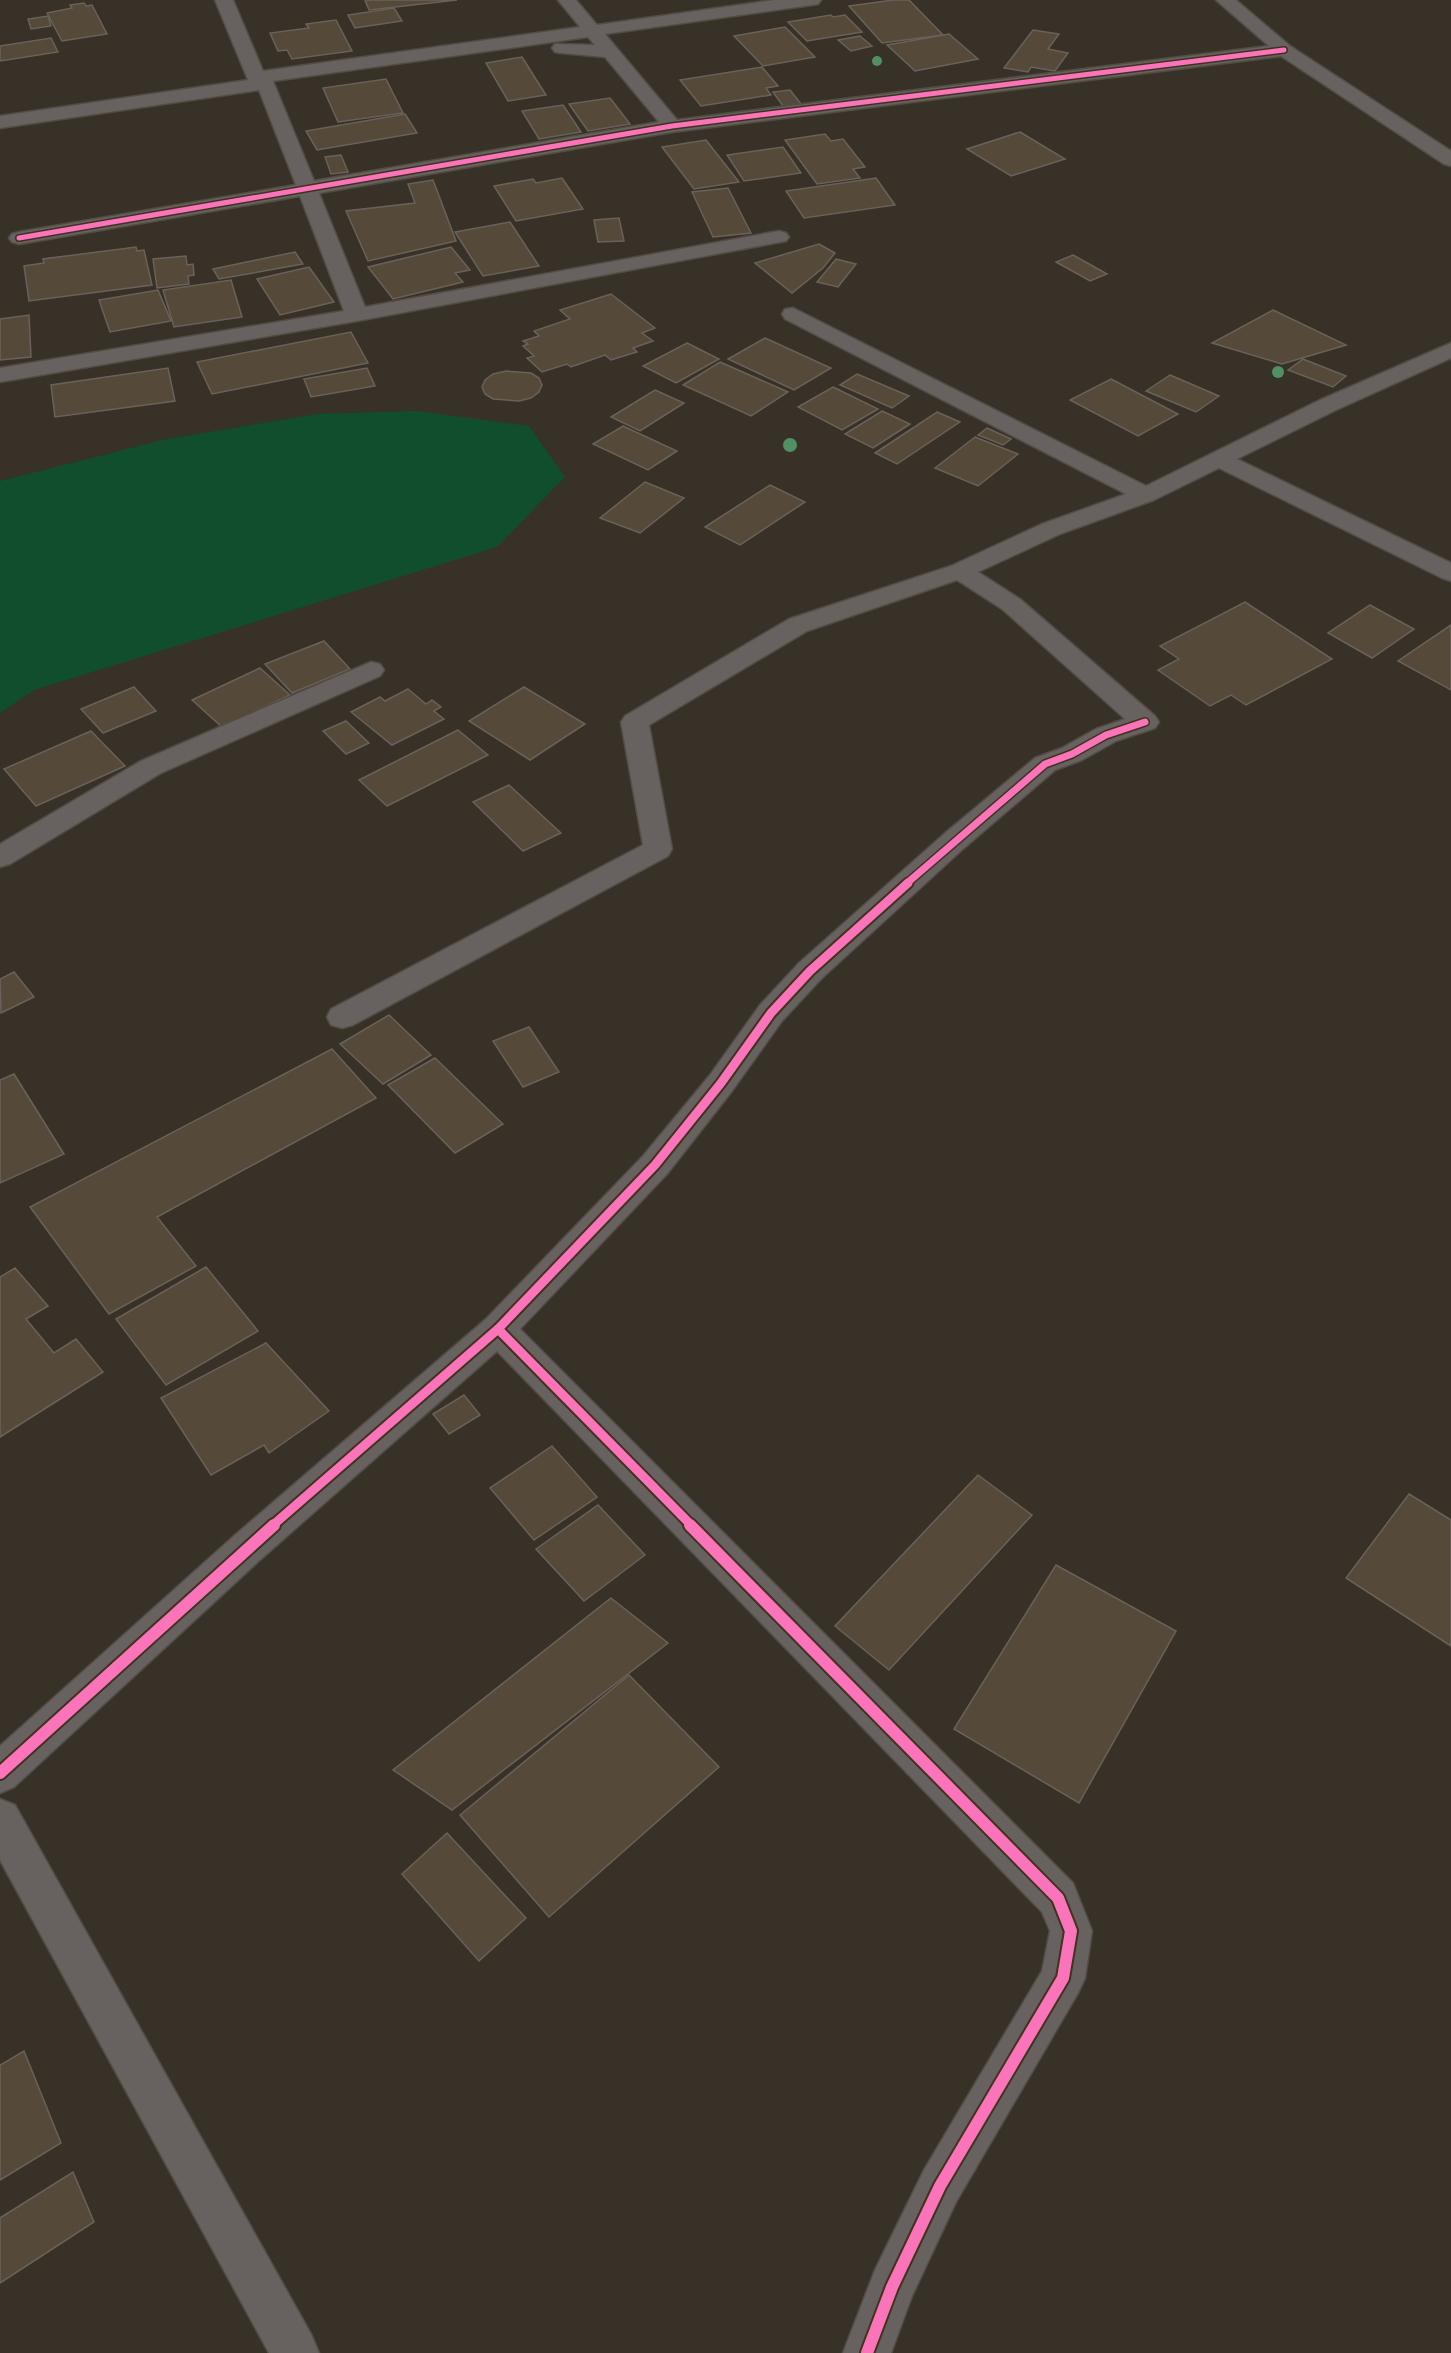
<svg xmlns="http://www.w3.org/2000/svg" width="1451" height="2353" viewBox="0 0 1451 2353" font-family="Figtree,sans-serif">
	<style>
		.green { fill: #114e2e }
		.building { fill: #554a3a; stroke: #69625a; stroke-width: 1.5 }
		.lines { fill: none; stroke-linecap: round; stroke-linejoin: round }
		.street-casing { stroke: #524c44; stroke-width: 3 }
		.street { fill: #676260; fill-rule: evenodd }
		.cycleway-far3-casing { stroke: #40321f; stroke-width: 8 }
		.cycleway-far2-casing { stroke: #40321f; stroke-width: 10 }
		.cycleway-far1-casing { stroke: #40321f; stroke-width: 13 }
		.cycleway-casing { stroke: #40321f; stroke-width: 16 }
		.cycleway-far3 { stroke: #fb73b8; stroke-width: 5 }
		.cycleway-far2 { stroke: #fb73b8; stroke-width: 7 }
		.cycleway-far1 { stroke: #fb73b8; stroke-width: 9 }
		.cycleway { stroke: #fb73b8; stroke-width: 12 }
		.tree { fill: #519065 }
	</style>
	<rect width="100%" height="100%" fill="#383127"/>
	<!-- green -->
	<polygon class="green" points="417,411 529,426 565,477 497,547 34,690 0,713 0,481 167,439 317,414"/>
	<!-- building -->
	<g class="building">
		<polygon points="365,0 457,0 369,10"/>
		<polygon points="893,0 909,0 943,35 882,43 849,6"/>
		<polygon points="84,3 86,6 92,5 107,34 62,41 47,13 72,8 70,5"/>
		<polygon points="394,8 402,21 355,28 348,15"/>
		<polygon points="831,15 833,17 845,15 862,32 807,41 788,22"/>
		<polygon points="48,16 51,26 31,29 28,19"/>
		<polygon points="336,20 352,51 292,59 287,50 278,51 270,33 309,28 306,24"/>
		<polygon points="785,27 815,57 763,66 734,36"/>
		<polygon points="1033,30 1059,34 1048,49 1068,53 1055,71 1031,67 1028,72 1004,68"/>
		<polygon points="949,34 978,59 915,71 887,45"/>
		<polygon points="860,36 872,46 851,51 838,40"/>
		<polygon points="51,38 58,52 0,61 0,46"/>
		<polygon points="522,57 546,95 508,101 486,63"/>
		<polygon points="762,67 778,86 766,88 771,95 701,106 680,80"/>
		<polygon points="386,79 403,113 338,122 323,88"/>
		<polygon points="790,90 801,104 783,106 773,92"/>
		<polygon points="610,98 630,124 588,131 569,104"/>
		<polygon points="563,105 581,132 539,139 522,111"/>
		<polygon points="405,114 417,133 317,150 306,131"/>
		<polygon points="1020,132 1065,159 1011,176 967,149"/>
		<polygon points="825,134 831,141 843,139 865,167 853,169 860,178 817,184 785,140"/>
		<polygon points="706,140 739,182 694,189 662,147"/>
		<polygon points="783,147 801,173 744,181 727,155"/>
		<polygon points="341,155 348,172 331,174 325,157"/>
		<polygon points="562,178 583,209 516,221 494,186 533,179 536,183"/>
		<polygon points="876,178 895,205 804,218 786,191"/>
		<polygon points="433,180 456,241 368,261 346,211 415,203 408,184"/>
		<polygon points="728,188 751,233 713,237 692,192"/>
		<polygon points="619,218 624,241 598,242 594,220"/>
		<polygon points="510,222 539,266 483,276 455,232"/>
		<polygon points="819,244 835,253 823,268 792,293 755,263"/>
		<polygon points="136,247 137,251 144,250 152,285 29,301 24,266 44,263 43,259"/>
		<polygon points="451,247 470,270 455,273 463,282 393,299 368,267"/>
		<polygon points="295,252 303,264 219,279 213,269"/>
		<polygon points="1073,255 1107,274 1090,281 1056,262"/>
		<polygon points="186,256 187,265 193,264 194,275 188,276 189,284 157,288 153,259"/>
		<polygon points="836,259 856,264 838,287 817,282"/>
		<polygon points="309,267 334,302 280,315 257,279"/>
		<polygon points="231,280 242,317 174,327 163,290"/>
		<polygon points="158,290 171,321 110,332 99,300"/>
		<polygon points="611,294 655,328 642,333 653,341 633,348 637,352 611,360 605,355 571,367 567,364 542,372 527,358 534,356 523,346 528,344 523,341 539,336 534,331 570,319 560,310"/>
		<polygon points="1273,310 1346,345 1282,364 1212,343"/>
		<polygon points="29,315 31,357 0,360 0,319"/>
		<polygon points="351,332 368,363 212,394 197,362"/>
		<polygon points="765,338 831,368 794,390 728,359"/>
		<polygon points="687,343 719,359 676,383 643,366"/>
		<polygon points="1303,359 1346,376 1333,387 1288,370"/>
		<polygon points="720,362 788,392 751,416 683,385"/>
		<polygon points="168,368 175,401 55,417 51,385"/>
		<polygon points="367,368 375,386 311,397 304,379"/>
		<polygon points="506,371 531,373 539,378 542,385 539,392 531,398 519,401 493,399 485,394 482,387 485,380 493,374"/>
		<polygon points="857,374 909,396 892,408 840,385"/>
		<polygon points="1170,375 1219,396 1196,412 1146,391"/>
		<polygon points="1111,379 1178,414 1138,436 1070,400"/>
		<polygon points="833,387 878,409 842,430 798,407"/>
		<polygon points="655,390 684,403 640,431 611,417"/>
		<polygon points="882,411 910,424 873,448 845,434"/>
		<polygon points="937,412 960,422 897,464 875,453"/>
		<polygon points="623,426 677,451 648,470 593,444"/>
		<polygon points="987,428 1011,439 1003,445 978,435"/>
		<polygon points="975,437 1018,454 978,486 935,468"/>
		<polygon points="645,482 684,498 640,533 600,518"/>
		<polygon points="770,485 805,502 740,545 705,527"/>
		<polygon points="1245,602 1332,659 1246,705 1231,695 1210,706 1158,670 1179,659 1160,646"/>
		<polygon points="1370,605 1414,629 1372,658 1328,633"/>
		<polygon points="1451,625 1451,690 1398,661"/>
		<polygon points="324,641 350,669 292,693 265,664"/>
		<polygon points="260,668 290,695 222,727 192,700"/>
		<polygon points="134,687 156,711 103,733 81,709"/>
		<polygon points="524,687 585,724 530,760 469,721"/>
		<polygon points="408,689 426,704 432,700 441,707 434,711 444,719 392,745 351,712 380,697 385,701"/>
		<polygon points="346,721 369,743 346,754 323,731"/>
		<polygon points="458,730 488,755 387,806 359,780"/>
		<polygon points="91,731 125,766 36,806 4,769"/>
		<polygon points="509,785 561,833 523,851 473,802"/>
		<polygon points="14,972 34,997 1,1013 0,979"/>
		<polygon points="389,1015 431,1055 383,1084 340,1044"/>
		<polygon points="529,1027 559,1072 523,1087 493,1041"/>
		<polygon points="332,1049 376,1098 157,1217 196,1266 109,1314 30,1207"/>
		<polygon points="435,1058 503,1124 455,1153 388,1085"/>
		<polygon points="14,1074 64,1154 0,1183 0,1080"/>
		<polygon points="206,1267 258,1331 166,1385 116,1319"/>
		<polygon points="15,1268 48,1306 26,1319 54,1353 76,1339 103,1372 0,1437 0,1277"/>
		<polygon points="266,1343 329,1411 269,1453 264,1445 211,1475 161,1398"/>
		<polygon points="464,1395 480,1415 449,1434 433,1414"/>
		<polygon points="552,1446 597,1497 534,1540 490,1488"/>
		<polygon points="978,1475 1032,1515 889,1670 835,1626"/>
		<polygon points="1409,1494 1451,1520 1451,1646 1346,1578"/>
		<polygon points="598,1505 645,1555 584,1601 536,1549"/>
		<polygon points="1056,1565 1176,1631 1079,1803 954,1729"/>
		<polygon points="611,1598 668,1643 452,1810 393,1770"/>
		<polygon points="629,1675 719,1767 549,1917 460,1815"/>
		<polygon points="447,1833 526,1918 479,1961 402,1874"/>
		<polygon points="24,2051 61,2143 0,2180 0,2065"/>
		<polygon points="73,2172 94,2222 0,2283 0,2218"/>
	</g>
	<g class="lines">
		<defs>
			<g id="street">
				<path d="M 215,0 L 233,0 L 263,71 L 580,27 L 558,0 L 576,0 L 597,25 L 774,0 L 821,0 L 818,4 L 812,5 L 605,34 L 677,120 L 1269,46 L 1216,0 L 1236,0 L 1290,46 L 1451,151 L 1451,166 L 1444,164 L 1281,56 L 672,132 L 319,193 L 365,307 L 779,231 L 786,233 L 789,237 L 786,241 L 357,321 L 0,382 L 0,368 L 344,311 L 300,196 L 19,244 L 12,242 L 9,238 L 12,234 L 19,232 L 296,185 L 259,90 L 0,128 L 0,116 L 248,80 ZM 588,37 L 595,45 L 555,44 L 552,48 L 555,52 L 561,53 L 605,57 L 659,122 L 314,181 L 273,81 Z"/>
				<polygon points="793,308 1146,486 1320,400 1451,343 1451,358 1336,410 1237,459 1451,563 1451,581 1442,578 1219,468 1154,500 1060,534 978,572 1020,599 1155,716 1159,722 1155,728 1116,741 1082,760 1055,770 964,848 821,979 782,1021 732,1091 667,1174 520,1329 1073,1883 1092,1931 1085,1978 1078,1993 956,2202 912,2296 891,2353 843,2353 875,2270 924,2170 1042,1971 1050,1931 1042,1912 497,1351 261,1559 14,1787 0,1793 0,1746 235,1535 486,1319 643,1156 710,1075 760,1005 799,963 944,834 1035,758 1062,748 1096,729 1125,719 1002,609 957,580 807,631 649,725 672,849 668,856 353,1025 342,1028 331,1025 327,1017 331,1009 643,845 621,722 625,716 789,619 951,566 1042,524 1126,494 785,319 782,314 785,309"/>
				<polygon points="371,662 380,664 384,670 380,676 161,773 10,864 0,867 0,844 141,761"/>
				<polygon points="0,1799 15,1805 312,2336 319,2353 269,2353 0,1860"/>
			</g>
		</defs>
		<!-- street casing -->
		<use href="#street" class="street-casing"/>
		<!-- street -->
		<use href="#street" class="street"/>
		<defs>
			<polyline id="cycleway-far3" points="19,238 672,126 1284,50"/>
			<polyline id="cycleway-far2" points="906,884 1045,764 1072,754 1106,735 1145,722"/>
			<g id="cycleway-far1">
				<polyline points="498,1329 692,1526"/>
				<polyline points="272,1526 498,1329 655,1165 721,1083 771,1013 810,971 908,883"/>
			</g>
			<g id="cycleway">
				<polyline points="690,1525 1058,1898 1071,1931 1063,1978 940,2186 892,2287 867,2353"/>
				<polyline points="0,1773 274,1525"/>
			</g>
		</defs>
		<!-- cycleway-far3 casing -->
		<use href="#cycleway-far3" class="cycleway-far3-casing"/>
		<!-- cycleway-far2 casing -->
		<use href="#cycleway-far2" class="cycleway-far2-casing"/>
		<!-- cycleway-far1 casing -->
		<use href="#cycleway-far1" class="cycleway-far1-casing"/>
		<!-- cycleway casing -->
		<use href="#cycleway" class="cycleway-casing"/>
		<!-- cycleway-far3 -->
		<use href="#cycleway-far3" class="cycleway-far3"/>
		<!-- cycleway-far2 -->
		<use href="#cycleway-far2" class="cycleway-far2"/>
		<!-- cycleway-far1 -->
		<use href="#cycleway-far1" class="cycleway-far1"/>
		<!-- cycleway -->
		<use href="#cycleway" class="cycleway"/>
	</g>
	<!-- trees -->
	<g class="tree">
		<circle cx="877" cy="61" r="5"/>
		<circle cx="1278" cy="372" r="6"/>
		<circle cx="790" cy="445" r="7"/>
	</g>
</svg>
